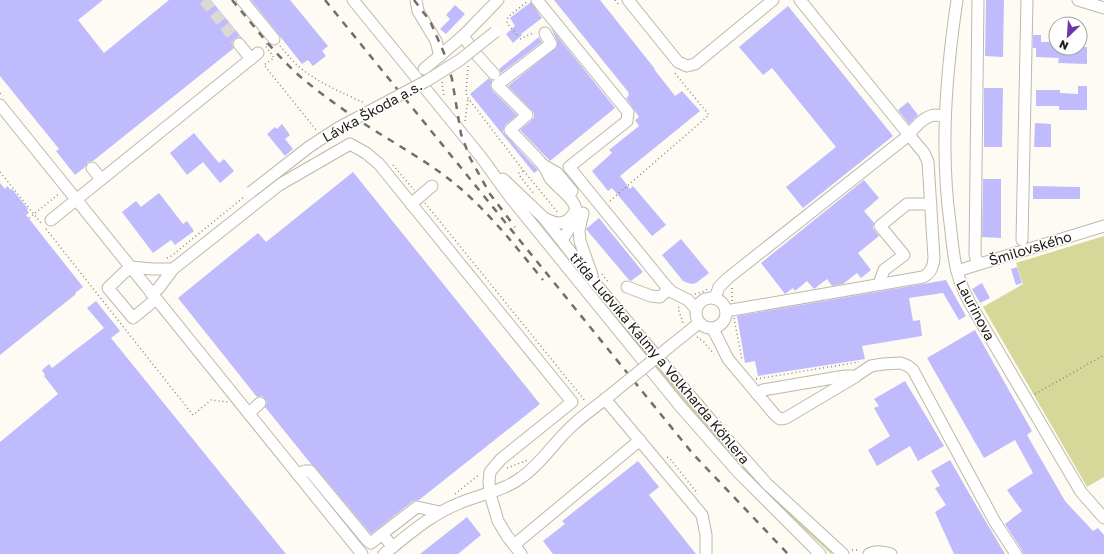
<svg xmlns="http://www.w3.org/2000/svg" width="1104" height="554" viewBox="0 0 1104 554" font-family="'Golos Text',sans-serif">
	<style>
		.green { fill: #d5d899 }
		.building { fill: #c0bbfc }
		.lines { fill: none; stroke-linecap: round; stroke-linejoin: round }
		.minor-tunnel { stroke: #dcd9d4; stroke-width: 11; stroke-dasharray: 11 5.5; stroke-linecap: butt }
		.minor-casing { stroke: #bfb8a9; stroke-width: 13 }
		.path { stroke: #8b8883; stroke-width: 1.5; stroke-dasharray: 1 3; stroke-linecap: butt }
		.minor { stroke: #fff; stroke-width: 11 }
		.rail { stroke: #726f6a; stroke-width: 2.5; stroke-dasharray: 7 7; stroke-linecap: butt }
		.minor-bridge-casing { stroke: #bfb8a9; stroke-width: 13; stroke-linecap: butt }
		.minor-bridge { stroke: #fff; stroke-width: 11 }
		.labels { text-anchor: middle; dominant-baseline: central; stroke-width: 3; stroke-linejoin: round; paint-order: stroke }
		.street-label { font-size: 14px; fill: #1e1b16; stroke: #fff }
	</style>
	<rect width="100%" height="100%" fill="#fefbf5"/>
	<!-- green -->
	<g class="green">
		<polygon points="1104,236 1104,477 1087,487 983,307 1023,284 1016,263"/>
		<path d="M 563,249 L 666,377 L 723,443 L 765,488 L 834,551 L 831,554 C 806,530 780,508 756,483 C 686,411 625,331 562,252 Z"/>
	</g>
	<!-- building -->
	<g class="building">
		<polygon points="0,0 103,0 78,20 104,53 169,0 211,0 242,38 238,37 234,39 232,45 234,48 93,161 88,162 85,167 75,175 56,151 59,149 0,76"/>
		<polygon points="251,0 290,0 328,46 322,51 326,56 313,66 308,60 302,64"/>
		<polygon points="554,0 600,0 655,69 654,69 675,96 682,91 700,111 620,176 630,189 633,186 666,225 652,236 612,188 608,191 592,171 612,153 609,150 639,126 635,120 639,117 626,98 629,96 628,94 629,93"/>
		<polygon points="986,0 1004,0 1003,57 985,56"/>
		<polygon points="531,2 542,18 521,34 522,35 513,43 506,34 515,26 510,18"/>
		<polygon points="455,5 465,14 446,34 440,29 450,19 446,15"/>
		<polygon points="788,6 893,136 803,208 786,187 836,147 772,68 763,75 739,47"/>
		<polygon points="551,28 615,108 550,161 520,130 532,120 534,117 534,113 508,86 557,47 557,41"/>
		<polygon points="1033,35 1041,35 1041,42 1056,42 1056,48 1087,47 1087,64 1058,63 1059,58 1036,57 1036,48 1033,48"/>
		<polygon points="539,37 542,42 501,73 499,69"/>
		<polygon points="489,78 492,81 490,86 492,90 517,115 505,125 503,132 538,170 534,173 470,94"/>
		<polygon points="1078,86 1087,86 1087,110 1059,110 1059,106 1036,106 1036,90 1060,90 1060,93 1078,94"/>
		<polygon points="984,88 1003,88 1002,147 984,147"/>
		<polygon points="908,102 918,115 909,124 898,110"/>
		<polygon points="1035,123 1051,124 1051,147 1034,147"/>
		<polygon points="282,124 290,135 285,139 293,149 285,156 267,134 275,127 277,129"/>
		<polygon points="194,133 219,163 224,159 234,171 220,183 203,162 187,175 170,153"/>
		<polygon points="353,172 540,404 419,500 413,501 371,534 315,467 311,464 265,407 267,402 265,399 262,396 257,397 178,298 258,233 266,242"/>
		<polygon points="983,179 1001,179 1001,238 982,237"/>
		<polygon points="864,180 879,198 864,211 874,223 873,228 879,236 858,253 871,270 861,278 857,273 843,284 832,286 827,279 814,289 807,281 795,291 793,288 785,294 761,263"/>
		<polygon points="0,183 5,189 7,186 11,190 12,189 28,209 27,210 29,213 26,215 83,287 75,293 76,294 0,355"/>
		<polygon points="1033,186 1080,187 1080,199 1033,199"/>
		<polygon points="159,193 183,224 187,221 194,231 175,245 171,240 153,253 122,212 136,201 141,207"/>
		<polygon points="599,218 643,272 631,281 629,280 586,229"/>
		<polygon points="681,239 709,273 696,283 691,284 683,281 662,255"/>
		<polygon points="1017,267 1022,283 1016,285 1011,269"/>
		<polygon points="946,280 966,316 959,320 943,293 909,298 913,321 920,320 922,336 862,346 865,359 758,376 755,361 745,363 737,316"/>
		<polygon points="982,283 990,298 980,303 972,289"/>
		<polygon points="96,301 120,331 111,338 286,554 0,554 0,442 58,394 44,376 45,375 42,370 49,364 52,368 104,328 87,308"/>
		<polygon points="975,330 1032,431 1027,435 1065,501 1093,531 1098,528 1104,535 1104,554 1023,554 1022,550 1005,524 1022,511 1007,490 1033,473 1015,440 984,458 927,358"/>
		<polygon points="905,381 944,446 918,461 910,446 877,466 868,450 890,436 874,408 879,406 874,399"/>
		<polygon points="950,460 973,500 1005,554 954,554 935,512 946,505 935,488 940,486 931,471"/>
		<polygon points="638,461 659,487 649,495 696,554 553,554 543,541 565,524 562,521"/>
		<polygon points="467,517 481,535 458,554 420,554"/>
	</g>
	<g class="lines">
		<!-- minor-tunnel -->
		<polyline class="minor-tunnel" points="204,0 239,44"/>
		<defs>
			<g id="minor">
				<polyline points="242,0 274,39"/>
				<polyline points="353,0 481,157 510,197 680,406 739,473 820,554"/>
				<polyline points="416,0 418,11 436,41 440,56"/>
				<polyline points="537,0 628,112 627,121 569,167 670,291 688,300 696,309"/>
				<polyline points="628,0 678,62 687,66 695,64 773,0"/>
				<path d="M 800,0 L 909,135 C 914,127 925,116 935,115 C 938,115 942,116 945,116"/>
				<path d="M 957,0 C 946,74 940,149 950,223 C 952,239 953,256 957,271 C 960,283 965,294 971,305 L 1081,492 L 1104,518"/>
				<polyline points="1078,0 1104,8"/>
				<path d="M 545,33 L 551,44 L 497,85 L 527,115 L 510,130 C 520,141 532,152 542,164 C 546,168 547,173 550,178 C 559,190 580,200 576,218 L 562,240"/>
				<polyline points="463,36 476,54 494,74"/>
				<polyline points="239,44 251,59"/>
				<polyline points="424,69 463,36 498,0"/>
				<polyline points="0,105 362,554"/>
				<polyline points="543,165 557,173 572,191"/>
				<polyline points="92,168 101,179"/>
				<polyline points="503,179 544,218 594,282 726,438 767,484 843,554"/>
				<polyline points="411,204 432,186"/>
				<polyline points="583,213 579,230 580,241 592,275"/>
				<path d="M 544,218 C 557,225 567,226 575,211"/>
				<polyline points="51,220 258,53"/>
				<polyline points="1022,240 1027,0"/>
				<polyline points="978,264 975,255 978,0"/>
				<polyline points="957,271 1104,226"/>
				<polyline points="879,284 884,270 904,255 880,226 907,204 931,204"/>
				<polyline points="627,287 651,296 660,297 669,289"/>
				<polyline points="151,293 158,289 173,269 279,185 350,144 366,153 379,164 572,402 501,459 490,472 489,482 490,494 498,521 507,536 521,554"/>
				<circle cx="711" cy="313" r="15"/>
				<path d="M 715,298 L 719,287 L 728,278 L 909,135 L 924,153 L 928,162 L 934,258 C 933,267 931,273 923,277 L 726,311"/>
				<polyline points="156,299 133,318 108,288 130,267 152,269 173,269"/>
				<polyline points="713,329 728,359 775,415 780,419 786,418 855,377"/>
				<polyline points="668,348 699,323"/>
				<polyline points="757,394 763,390 845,376 856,376 871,366 883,364 901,363 908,366 913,370 995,522 1016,554"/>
				<polyline points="605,399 702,515 706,535 706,554"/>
				<polyline points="249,413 260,403"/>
				<polyline points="297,474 305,471 310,471 367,540 371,543 382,534 393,547"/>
				<polyline points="382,534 417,507 440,512"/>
				<polyline points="514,545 640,440"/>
				<path d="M 384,554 C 408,535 431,514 460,503 C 481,494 504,491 522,477 C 542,463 555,441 573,425 C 586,413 601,403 614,392"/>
				<path d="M 869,554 C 876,550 883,552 891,554"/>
			</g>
		</defs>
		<!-- minor casing -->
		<use href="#minor" class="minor-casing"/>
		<!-- path -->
		<g class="path">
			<polyline points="615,0 619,5"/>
			<polyline points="517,35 507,23 508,17 528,1"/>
			<polyline points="520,39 531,34 535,34"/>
			<polyline points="267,44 265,45 274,58 264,65 317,131"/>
			<path d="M 280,46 C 285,52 291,59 297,65 C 313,80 344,94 365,103"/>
			<polyline points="468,66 466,93 468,98 523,170 559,214"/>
			<polyline points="442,82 444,96"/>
			<polyline points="0,93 3,96"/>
			<polyline points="465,121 468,99"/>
			<polyline points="393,165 414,190"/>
			<polyline points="523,171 519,173 519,175 535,195"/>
			<polyline points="0,172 41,223"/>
			<polyline points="610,201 709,115 673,71"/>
			<polyline points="425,203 586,402"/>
			<polyline points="29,218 60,193"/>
			<polyline points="46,229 193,415 211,400 228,402"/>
			<polyline points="167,258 170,257 244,197"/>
			<polyline points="602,274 609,283"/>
			<polyline points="695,294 705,291 709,287"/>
			<polyline points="732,301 732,288"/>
			<polyline points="679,307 678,308 683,323"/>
			<polyline points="734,318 742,360"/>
			<polyline points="697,337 703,341 714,354"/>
			<polyline points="756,379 859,362"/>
			<polyline points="1035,394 1104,355"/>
			<polyline points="667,457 671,460 698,494"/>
			<polyline points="507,468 528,460"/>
			<polyline points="455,494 480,474"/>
			<polyline points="852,550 860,550"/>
		</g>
		<!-- minor -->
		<use href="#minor" class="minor"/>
		<!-- rail -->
		<g class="rail">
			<path d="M 232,0 C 255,27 276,56 303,79 C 330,101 360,122 390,140 C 414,155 438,169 460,188 C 492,216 517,248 543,280"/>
			<polyline points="325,0 693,454 788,554"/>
			<polyline points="414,0 430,21 444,53 452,79 461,134 470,158 490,194 515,227"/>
		</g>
		<defs>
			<g id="minor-bridge">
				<polyline points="251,192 309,147 338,128 428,80 460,60 495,32"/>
				<polyline points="614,392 668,348"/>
			</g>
		</defs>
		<!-- minor-bridge casing -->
		<use href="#minor-bridge" class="minor-bridge-casing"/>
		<!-- minor-bridge -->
		<use href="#minor-bridge" class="minor-bridge"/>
	</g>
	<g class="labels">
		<!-- street labels -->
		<g class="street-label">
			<text transform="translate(372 111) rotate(-29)">Lávka Škoda a.s.</text>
			<text transform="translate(1030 248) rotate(-17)">Šmilovského</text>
			<text transform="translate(976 310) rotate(62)">Laurinova</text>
			<text transform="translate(660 358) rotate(50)">třída Ludvíka Kalmy a Volkharda Köhlera</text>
		</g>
	</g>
	<!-- north arrow -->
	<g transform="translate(1068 36) rotate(205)"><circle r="19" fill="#ffffff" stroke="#a5a4a2"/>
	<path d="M0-3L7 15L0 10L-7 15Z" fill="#6c37ad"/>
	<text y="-6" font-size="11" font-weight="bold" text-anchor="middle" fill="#1e1b16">N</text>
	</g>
</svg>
